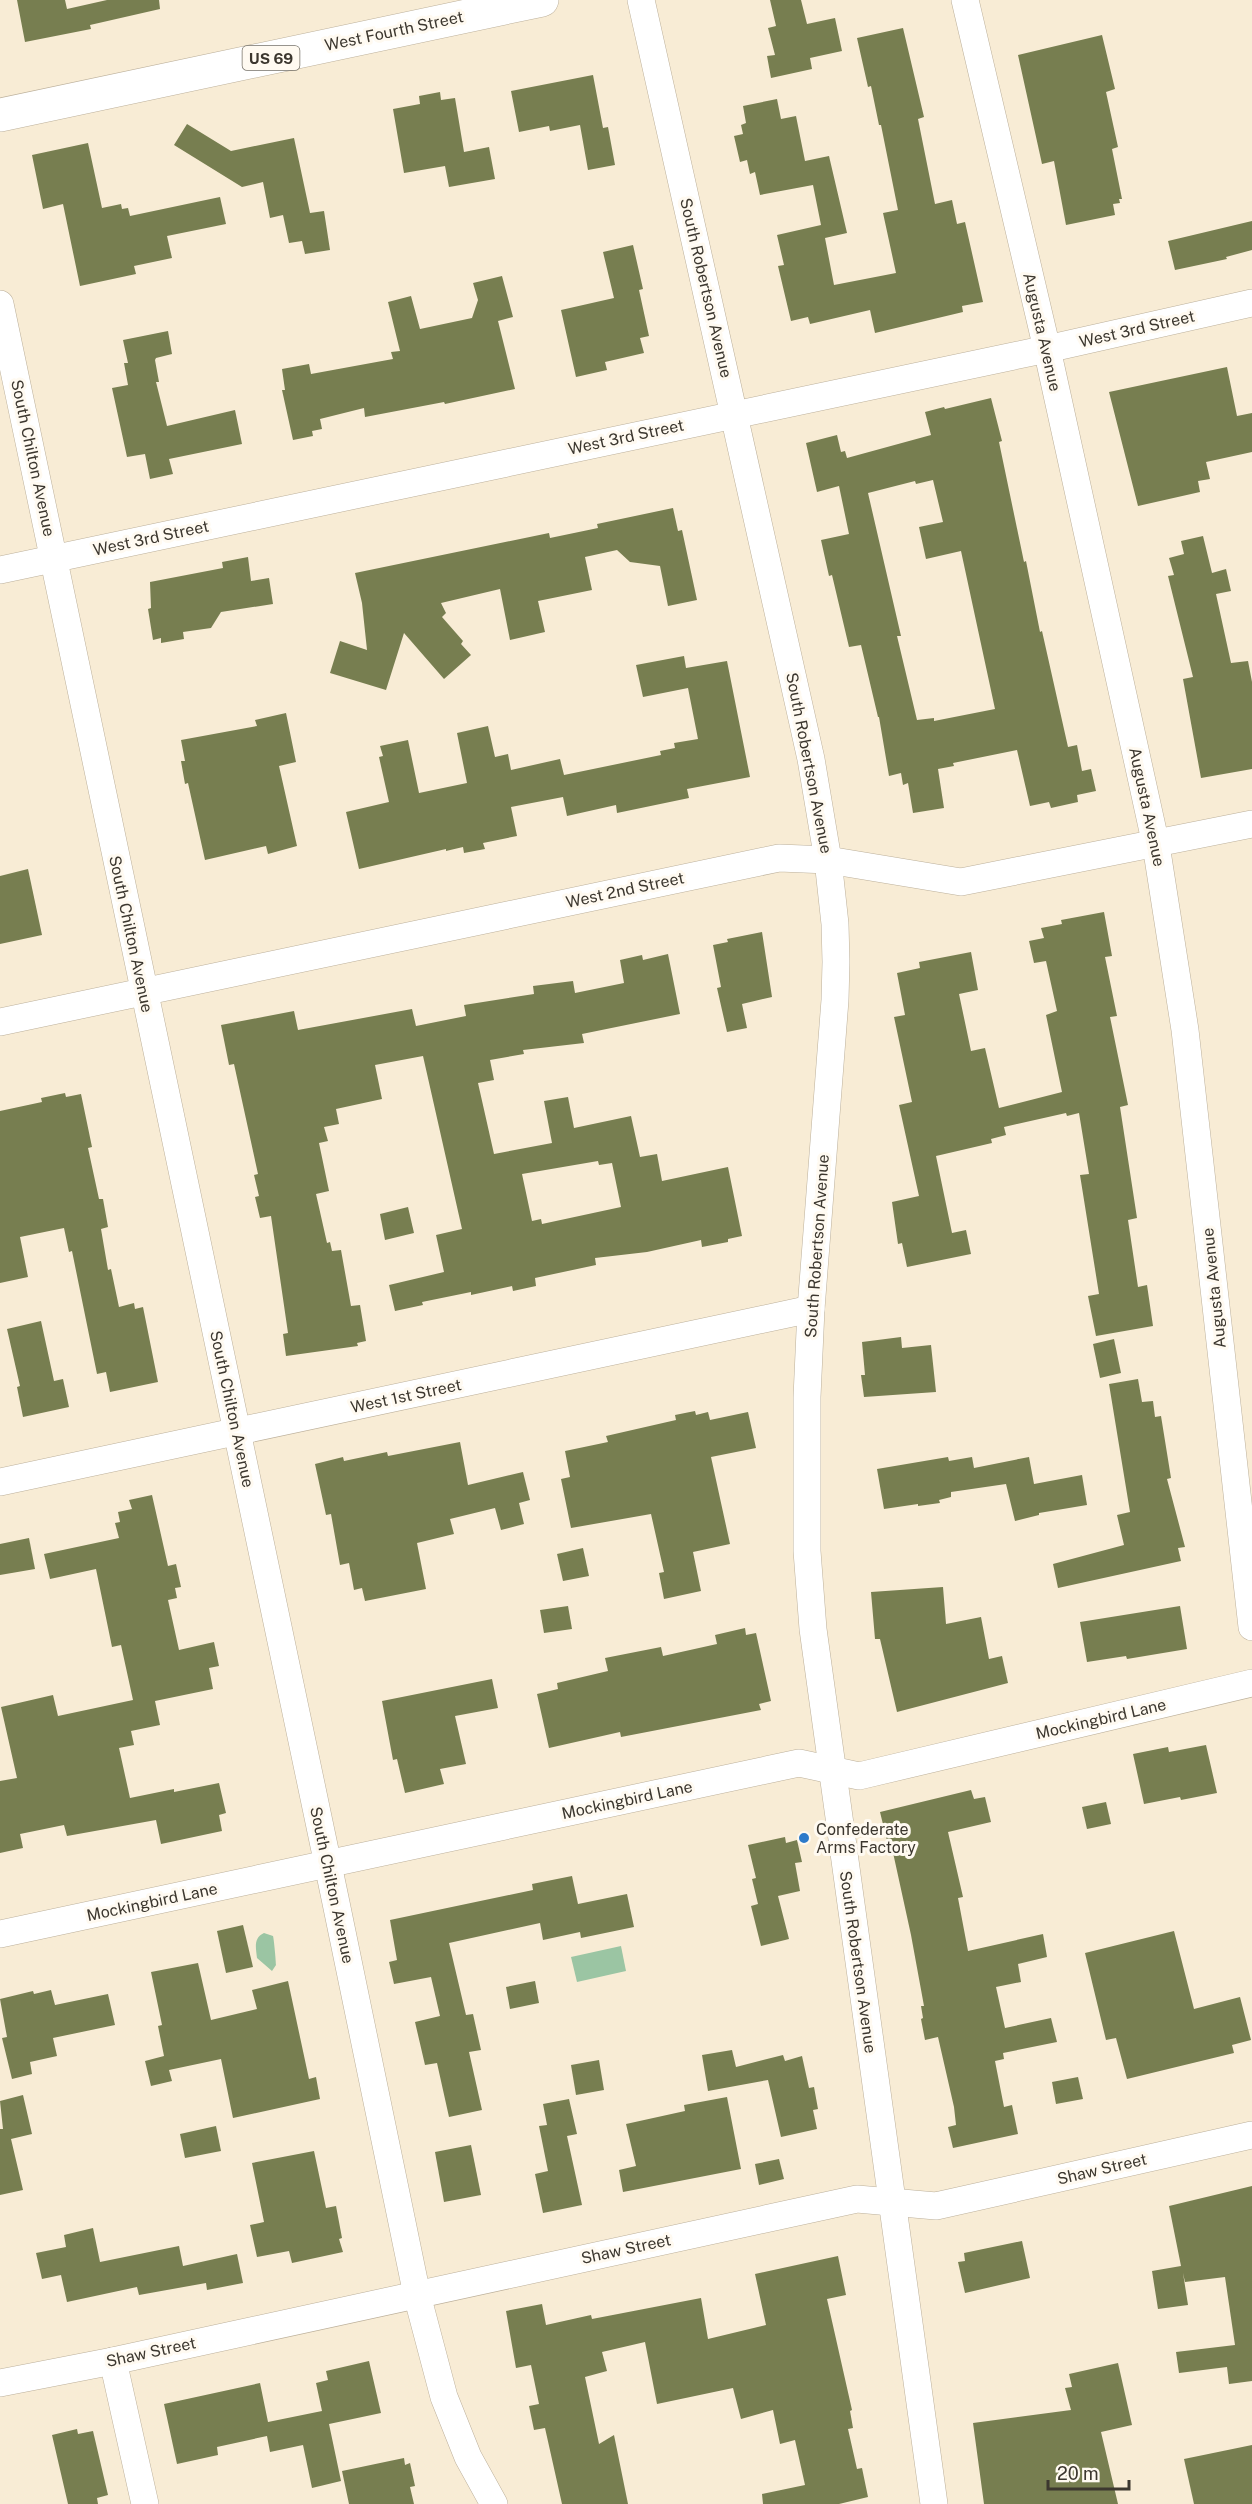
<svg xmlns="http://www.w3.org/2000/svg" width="1252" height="2504" viewBox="0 0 1252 2504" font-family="'Public Sans',sans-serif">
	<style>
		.water { fill: #9bc5a3 }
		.building { fill: #777e50; fill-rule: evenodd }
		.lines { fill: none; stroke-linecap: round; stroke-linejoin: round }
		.minor-casing { stroke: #bcb09b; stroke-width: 28 }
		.major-casing { stroke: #bcb09b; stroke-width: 34 }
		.minor { stroke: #fff; stroke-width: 27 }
		.major { stroke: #fff; stroke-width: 33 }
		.poi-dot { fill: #2d7aca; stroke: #fffaf1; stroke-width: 2 }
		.labels { text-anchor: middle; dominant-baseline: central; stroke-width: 6; stroke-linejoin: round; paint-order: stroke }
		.shield { fill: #fffaf1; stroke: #767269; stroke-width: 1.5 }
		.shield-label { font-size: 15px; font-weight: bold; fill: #3c372f }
		.street-label { font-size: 16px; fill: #3c372f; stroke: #fffaf1 }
		.poi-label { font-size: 16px; fill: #3c372f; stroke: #fffaf1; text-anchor: start }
	</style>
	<rect width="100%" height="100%" fill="#f8ecd5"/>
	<!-- water -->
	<g class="water">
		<path d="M 264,1933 L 273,1936 C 274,1939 276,1961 276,1965 L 272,1971 L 257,1958 C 256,1948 253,1938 264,1933 Z"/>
		<polygon points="621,1946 626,1971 577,1982 571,1957"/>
	</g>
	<!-- building -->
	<g class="building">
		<polygon points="17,0 65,0 67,9 107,0 159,0 160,9 90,25 91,29 25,42"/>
		<polygon points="770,0 801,0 807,24 835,18 842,51 810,58 812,69 771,78 767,56 775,55 768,28 776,26"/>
		<polygon points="903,28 924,117 918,119 935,204 952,200 957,224 965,222 983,302 962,306 963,312 875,333 870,310 810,324 808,317 791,321 778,266 784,265 777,235 821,225 813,185 760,195 755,172 750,174 747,160 740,162 734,136 743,134 741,125 746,123 743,106 777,99 781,119 796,116 805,161 829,156 847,233 825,238 834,285 896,273 883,213 898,210 881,125 879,125 871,86 868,87 857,38"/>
		<polygon points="1102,35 1115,89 1106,92 1118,147 1112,149 1122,199 1119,199 1120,203 1113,204 1115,215 1066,225 1054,161 1042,164 1018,55"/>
		<polygon points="593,75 603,128 608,127 615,165 588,170 580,125 550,131 549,126 519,132 511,91"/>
		<polygon points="440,92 441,100 455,98 464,152 489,147 495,179 449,187 445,166 404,173 393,109 420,104 419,96"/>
		<polygon points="187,124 231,151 294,138 310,213 324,211 330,250 305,254 302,241 289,243 283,215 270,218 263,182 242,187 174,145"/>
		<polygon points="88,143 102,208 121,204 122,209 128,208 130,216 220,197 226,224 167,236 172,258 134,266 136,274 80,286 63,204 43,209 32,155"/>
		<polygon points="1252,221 1252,250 1226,257 1227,259 1175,270 1168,241"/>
		<polygon points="633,245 643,289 639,290 649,336 640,338 644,353 605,362 607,370 576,377 561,310 614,298 603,252"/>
		<polygon points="502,276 513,317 498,321 515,389 445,404 444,402 365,417 364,408 320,419 322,429 312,431 313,436 293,440 282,390 285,390 282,369 309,364 311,374 393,359 391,352 400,351 388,302 411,296 420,329 472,318 478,300 473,283"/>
		<polygon points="168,331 172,354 156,358 155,360 159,382 156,382 167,426 235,410 242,444 169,459 173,474 150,479 145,454 127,457 112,388 128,385 124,363 128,363 123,340"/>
		<polygon points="1227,367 1237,416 1252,413 1252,452 1206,462 1210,479 1198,481 1200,492 1138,506 1109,392"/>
		<path d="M 991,398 L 1002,441 L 999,442 L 1024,562 L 1026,561 L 1040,632 L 1042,631 L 1068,747 L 1077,745 L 1082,771 L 1091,769 L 1096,791 L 1077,795 L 1078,802 L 1051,808 L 1049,802 L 1030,806 L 1017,750 L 953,763 L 954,766 L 938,769 L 944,808 L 913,813 L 908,783 L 903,785 L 901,773 L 889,776 L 879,717 L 878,717 L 861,645 L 849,647 L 832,575 L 829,576 L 821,540 L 849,534 L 839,486 L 817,492 L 806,443 L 837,435 L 841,452 L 845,451 L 847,458 L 931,435 L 925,412 L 944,407 L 945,409 ZM 933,480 L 943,522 L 919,527 L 926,559 L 961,551 L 995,709 L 934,721 L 934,718 L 917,720 L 897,636 L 901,636 L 868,493 L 915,481 L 916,484 Z"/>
		<polygon points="673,508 678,531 682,530 697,600 668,606 660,566 630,562 617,550 585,557 592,590 538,601 545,632 510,640 500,589 441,603 446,613 442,617 463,641 461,644 471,655 444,679 404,633 386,690 330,673 340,641 367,650 362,603 355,573 549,533 550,538 598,528 597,524"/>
		<polygon points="1203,536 1212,573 1226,569 1231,591 1216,594 1231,663 1248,661 1252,682 1252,769 1201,778 1183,679 1193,677 1168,576 1174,575 1169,558 1184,554 1181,541"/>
		<polygon points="248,557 251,581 269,578 273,604 221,612 211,628 183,632 184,639 161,643 161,638 153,640 148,609 151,608 150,582 223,568 222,562"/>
		<polygon points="684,656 686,668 727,661 750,777 687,789 689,798 617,813 616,805 567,816 563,797 511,807 517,836 483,843 485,849 464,853 463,847 446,851 446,849 359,869 346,812 389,802 379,757 383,756 380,746 408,740 419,793 467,783 457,733 488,726 495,757 508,754 511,770 560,759 564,775 661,755 660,751 675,748 674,743 698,739 688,688 643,697 636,665"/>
		<polygon points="286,713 296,762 279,766 297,846 268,854 266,846 205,860 188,783 185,784 181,761 185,761 181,740 257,726 255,720"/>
		<polygon points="28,869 42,935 0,944 0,876"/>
		<polygon points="1104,912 1112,956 1105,957 1117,1016 1110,1017 1128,1105 1120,1107 1137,1218 1128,1220 1138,1287 1147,1285 1153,1326 1096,1336 1088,1296 1099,1294 1080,1175 1089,1174 1079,1113 1067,1116 1066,1113 1004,1127 1006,1135 991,1139 992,1143 936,1156 952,1233 966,1230 971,1254 907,1267 902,1243 898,1244 892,1202 919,1196 899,1105 912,1102 894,1017 905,1015 897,973 920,968 919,962 971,952 978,990 959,994 971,1051 985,1048 999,1108 1062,1092 1046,1015 1057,1011 1046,961 1034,963 1029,941 1044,938 1041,928 1062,924 1061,920"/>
		<polygon points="762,932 772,997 742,1004 747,1028 727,1032 717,988 721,987 713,945 728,942 727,939"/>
		<path d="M 668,954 L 680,1014 L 582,1034 L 584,1043 L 523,1050 L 524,1054 L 490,1060 L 494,1080 L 478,1083 L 494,1154 L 552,1143 L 544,1101 L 568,1097 L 574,1128 L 631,1116 L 640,1157 L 657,1154 L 662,1181 L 728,1167 L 742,1236 L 728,1239 L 728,1242 L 702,1247 L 701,1240 L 647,1252 L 595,1258 L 596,1265 L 535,1278 L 536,1286 L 513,1291 L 512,1286 L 471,1295 L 471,1292 L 422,1302 L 423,1305 L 395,1311 L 389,1285 L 444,1272 L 436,1235 L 462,1229 L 423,1056 L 375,1065 L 382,1099 L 336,1109 L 339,1124 L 324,1127 L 328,1141 L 319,1143 L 329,1191 L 316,1194 L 327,1243 L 330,1242 L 332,1251 L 341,1250 L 351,1306 L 360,1305 L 366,1341 L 357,1343 L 358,1346 L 286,1356 L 283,1334 L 288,1333 L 271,1216 L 260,1218 L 255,1197 L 259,1196 L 254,1175 L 258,1174 L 234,1064 L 229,1065 L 221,1025 L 294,1011 L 298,1030 L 412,1009 L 416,1026 L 466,1016 L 464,1005 L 534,994 L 533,986 L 573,981 L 575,993 L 624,983 L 620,960 L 642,955 L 643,960 ZM 598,1161 L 599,1165 L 612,1163 L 621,1207 L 542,1224 L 541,1219 L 532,1221 L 522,1174 Z"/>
		<polygon points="65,1093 66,1097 81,1094 92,1147 88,1148 99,1199 103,1199 108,1227 101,1229 108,1270 111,1269 119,1307 134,1303 135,1309 143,1307 158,1382 110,1392 106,1372 97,1374 72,1251 69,1252 64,1228 20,1237 28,1277 0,1283 0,1111 42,1102 41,1098"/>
		<polygon points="408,1207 414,1233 385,1240 380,1214"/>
		<polygon points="41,1321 54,1381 63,1379 69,1407 23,1417 17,1387 20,1386 7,1329"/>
		<polygon points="901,1337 902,1348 931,1345 936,1392 864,1397 861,1375 865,1375 862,1342"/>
		<polygon points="1114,1339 1121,1373 1100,1378 1093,1344"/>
		<polygon points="1138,1379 1142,1402 1153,1401 1155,1417 1161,1416 1171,1478 1167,1479 1185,1547 1178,1548 1181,1561 1058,1588 1053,1564 1124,1545 1117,1515 1130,1512 1109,1384"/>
		<polygon points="695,1411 696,1415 708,1412 710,1420 748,1412 756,1448 711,1457 730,1544 693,1552 701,1591 664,1599 659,1573 664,1572 651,1514 571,1528 561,1479 570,1477 565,1451 608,1442 606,1436 676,1420 675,1415"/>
		<polygon points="460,1442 468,1485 523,1472 530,1500 519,1503 524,1524 501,1530 495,1508 450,1519 454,1534 417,1543 426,1589 365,1601 362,1588 354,1590 349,1563 340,1565 331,1514 326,1515 315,1464 343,1457 344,1461 387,1452 388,1456"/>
		<polygon points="948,1457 949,1461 972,1457 974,1468 1029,1457 1034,1484 1082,1475 1087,1505 1039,1513 1039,1515 1015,1521 1006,1484 951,1492 951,1497 939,1500 940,1503 918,1506 918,1504 884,1509 877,1469"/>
		<polygon points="152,1495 168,1566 176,1564 181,1587 175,1588 177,1598 168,1600 179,1650 214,1642 219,1666 209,1668 213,1689 155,1701 160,1725 131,1731 134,1745 119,1748 130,1798 174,1789 174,1792 219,1783 226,1813 219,1815 222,1831 161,1844 156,1820 67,1836 64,1825 20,1834 23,1848 0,1853 0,1781 17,1778 1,1707 53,1695 58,1716 133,1700 121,1645 112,1647 96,1569 50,1579 44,1554 119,1538 115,1523 120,1522 118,1512 132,1509 129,1500"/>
		<polygon points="29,1538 35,1569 0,1575 0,1544"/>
		<polygon points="583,1548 589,1576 563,1581 557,1554"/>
		<polygon points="943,1587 946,1624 981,1617 989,1659 1002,1656 1008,1683 897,1712 880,1639 875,1639 871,1592"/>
		<polygon points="568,1606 572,1629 544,1633 540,1610"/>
		<polygon points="1180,1606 1187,1649 1127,1659 1126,1656 1087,1662 1080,1622"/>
		<polygon points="745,1628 746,1635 756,1633 771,1701 759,1704 761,1710 621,1737 620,1732 549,1748 537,1694 558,1689 557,1683 608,1671 605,1658 661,1647 663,1656 717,1644 715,1635"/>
		<polygon points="492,1679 498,1708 455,1716 466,1764 440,1769 444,1784 405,1793 397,1759 393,1760 382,1701"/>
		<polygon points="1206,1745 1217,1793 1181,1800 1180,1797 1144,1804 1133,1754 1168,1747 1169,1752"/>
		<polygon points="971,1790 974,1799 985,1797 991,1822 948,1832 963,1897 958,1898 968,1951 1043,1934 1047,1957 1018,1964 1021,1982 996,1987 1005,2028 1051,2018 1057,2042 1003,2053 1004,2059 995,2061 1004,2107 1012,2105 1018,2134 953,2148 948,2127 956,2125 954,2107 938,2037 925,2040 921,2019 923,2018 921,2006 924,2006 911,1935 892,1848 889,1849 880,1812"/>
		<polygon points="1106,1802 1111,1824 1087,1829 1082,1807"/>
		<polygon points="785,1837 786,1843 797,1840 802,1862 795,1863 800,1891 778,1896 789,1939 761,1946 751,1906 758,1904 752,1879 756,1878 748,1845"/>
		<polygon points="572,1876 578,1904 627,1894 634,1927 581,1938 580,1932 543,1940 540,1923 449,1943 466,2015 473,2014 481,2050 469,2052 482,2110 449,2117 437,2063 425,2065 415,2022 440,2016 431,1977 394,1984 389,1962 397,1960 390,1920 533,1890 532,1884"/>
		<polygon points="243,1925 253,1967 226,1973 217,1931"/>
		<polygon points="1174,1931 1194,2009 1240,1997 1251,2040 1232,2045 1234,2053 1127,2079 1116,2038 1106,2040 1085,1953"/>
		<polygon points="198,1963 211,2020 257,2009 252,1990 288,1981 309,2079 316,2077 320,2099 233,2118 221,2059 169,2070 172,2081 151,2086 145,2061 164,2056 158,2026 162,2025 151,1972"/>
		<polygon points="535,1981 539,2003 510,2009 506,1987"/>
		<polygon points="51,1990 55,2005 108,1994 115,2025 53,2038 57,2056 30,2062 32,2074 12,2079 2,2038 7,2037 0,1999 33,1991 34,1994"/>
		<polygon points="732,2050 736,2067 783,2055 785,2061 802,2056 809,2088 814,2087 818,2109 813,2110 817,2129 781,2137 768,2080 708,2091 702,2055"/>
		<polygon points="599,2060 604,2090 576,2095 571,2065"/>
		<polygon points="1078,2077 1083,2099 1056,2104 1052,2082"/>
		<polygon points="23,2095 32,2134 11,2139 23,2190 0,2195 0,2129 3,2129 0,2101"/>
		<polygon points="727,2097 741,2169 623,2192 619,2170 636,2166 626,2124 685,2111 684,2105"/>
		<polygon points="569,2099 577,2134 567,2136 582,2205 543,2213 535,2174 548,2171 539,2126 547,2125 543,2104"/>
		<polygon points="216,2126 221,2151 185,2158 180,2134"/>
		<polygon points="471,2145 481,2195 444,2202 435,2152"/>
		<polygon points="314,2151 326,2208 336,2206 342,2238 339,2239 343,2252 292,2263 289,2251 257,2257 250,2225 264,2222 252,2163"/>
		<polygon points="779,2159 784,2179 759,2185 755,2164"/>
		<polygon points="1252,2186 1252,2381 1229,2384 1227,2367 1179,2373 1176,2352 1235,2345 1225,2277 1185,2282 1183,2273 1188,2305 1158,2309 1152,2271 1181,2266 1169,2206"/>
		<polygon points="93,2228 100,2262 179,2246 183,2266 237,2254 243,2283 207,2290 206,2283 139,2295 137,2287 67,2302 61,2275 42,2279 36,2253 66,2247 64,2235"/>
		<polygon points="1022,2241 1030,2278 965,2293 958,2262 965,2261 964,2253"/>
		<polygon points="838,2256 846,2295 827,2299 852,2410 850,2411 853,2428 848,2429 857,2469 862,2468 868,2497 839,2504 763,2504 762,2494 805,2485 795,2440 780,2444 773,2410 741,2419 733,2388 657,2404 645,2342 602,2352 607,2371 585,2377 599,2444 614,2435 628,2504 562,2504 545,2428 534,2430 529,2406 539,2404 531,2365 516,2368 506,2311 542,2304 546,2325 591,2315 592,2319 701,2298 708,2339 766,2325 755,2274"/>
		<polygon points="369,2361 381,2413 329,2424 341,2481 312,2488 303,2445 270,2452 267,2436 217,2447 218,2455 177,2464 164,2404 260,2383 268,2422 322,2411 316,2383 328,2380 326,2371"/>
		<polygon points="1118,2363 1132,2425 1101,2432 1118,2504 984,2504 973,2423 1071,2410 1065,2388 1072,2387 1069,2374"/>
		<polygon points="77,2429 78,2434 93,2431 108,2495 97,2498 98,2504 68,2504 52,2435"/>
		<polygon points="1252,2445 1252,2504 1194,2504 1184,2459"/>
		<polygon points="404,2458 405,2465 410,2463 415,2486 410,2487 414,2504 349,2504 342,2471"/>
	</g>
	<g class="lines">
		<defs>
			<g id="minor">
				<polyline points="641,0 811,759 828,860 835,924 836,962 835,1000 811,1309 807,1397 807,1551 813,1629 934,2504"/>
				<polyline points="965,0 1047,349 1156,845 1185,1030 1252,1627"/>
				<polyline points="0,304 335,1898 417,2295 444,2397 468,2457 494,2504"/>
				<polyline points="0,570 1047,349 1252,303"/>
				<polyline points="0,1022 779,858 828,860 961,882 1252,824"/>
				<polyline points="0,1482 811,1309"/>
				<polyline points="0,1934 799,1763 859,1776 1252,1683"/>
				<polyline points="113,2361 145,2504"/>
				<polyline points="0,2383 113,2361 857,2199 936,2206 1252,2135"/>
			</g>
			<polyline id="major" points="0,115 542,0"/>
		</defs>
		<!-- minor casing -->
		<use href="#minor" class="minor-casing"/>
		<!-- major casing -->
		<use href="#major" class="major-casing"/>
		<!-- minor -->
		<use href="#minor" class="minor"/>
		<!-- major -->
		<use href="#major" class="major"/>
	</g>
	<!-- markers -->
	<circle class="poi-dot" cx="804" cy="1838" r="6"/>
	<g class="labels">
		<!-- shield labels -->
		<rect class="shield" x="242.5" y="46" width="57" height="24" rx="4.5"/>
		<g class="shield-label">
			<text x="271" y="58">US 69</text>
		</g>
		<!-- street labels -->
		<g class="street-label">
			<text transform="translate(394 31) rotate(-12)">West Fourth Street</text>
			<text transform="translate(706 288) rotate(77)">South Robertson Avenue</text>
			<text transform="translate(1137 329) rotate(-13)">West 3rd Street</text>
			<text transform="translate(1042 332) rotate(77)">Augusta Avenue</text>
			<text transform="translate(626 437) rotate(-12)">West 3rd Street</text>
			<text transform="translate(33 458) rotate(78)">South Chilton Avenue</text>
			<text transform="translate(151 538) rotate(-12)">West 3rd Street</text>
			<text transform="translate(809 763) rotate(79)">South Robertson Avenue</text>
			<text transform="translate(1147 807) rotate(78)">Augusta Avenue</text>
			<text transform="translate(625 890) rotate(-12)">West 2nd Street</text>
			<text transform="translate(131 934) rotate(78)">South Chilton Avenue</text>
			<text transform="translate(817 1246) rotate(-86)">South Robertson Avenue</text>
			<text transform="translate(1214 1288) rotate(-96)">Augusta Avenue</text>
			<text transform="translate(406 1396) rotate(-12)">West 1st Street</text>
			<text transform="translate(232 1409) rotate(78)">South Chilton Avenue</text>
			<text transform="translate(1101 1719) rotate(-13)">Mockingbird Lane</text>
			<text transform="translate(627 1800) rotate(-12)">Mockingbird Lane</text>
			<text transform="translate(332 1885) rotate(78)">South Chilton Avenue</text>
			<text transform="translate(152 1902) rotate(-12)">Mockingbird Lane</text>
			<text transform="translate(858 1962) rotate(82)">South Robertson Avenue</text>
			<text transform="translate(1102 2169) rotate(-13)">Shaw Street</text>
			<text transform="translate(626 2249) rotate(-12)">Shaw Street</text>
			<text transform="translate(151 2352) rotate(-12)">Shaw Street</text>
		</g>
		<!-- poi labels -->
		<g class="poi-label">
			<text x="816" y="1829">Confederate<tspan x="816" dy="18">Arms Factory</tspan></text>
		</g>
	</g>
	<!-- scale -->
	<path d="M1048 2480v9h81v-9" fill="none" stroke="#3c372f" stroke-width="3"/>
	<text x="1057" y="2480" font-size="18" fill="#3c372f" stroke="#fffaf1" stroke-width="4.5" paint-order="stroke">20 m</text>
</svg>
